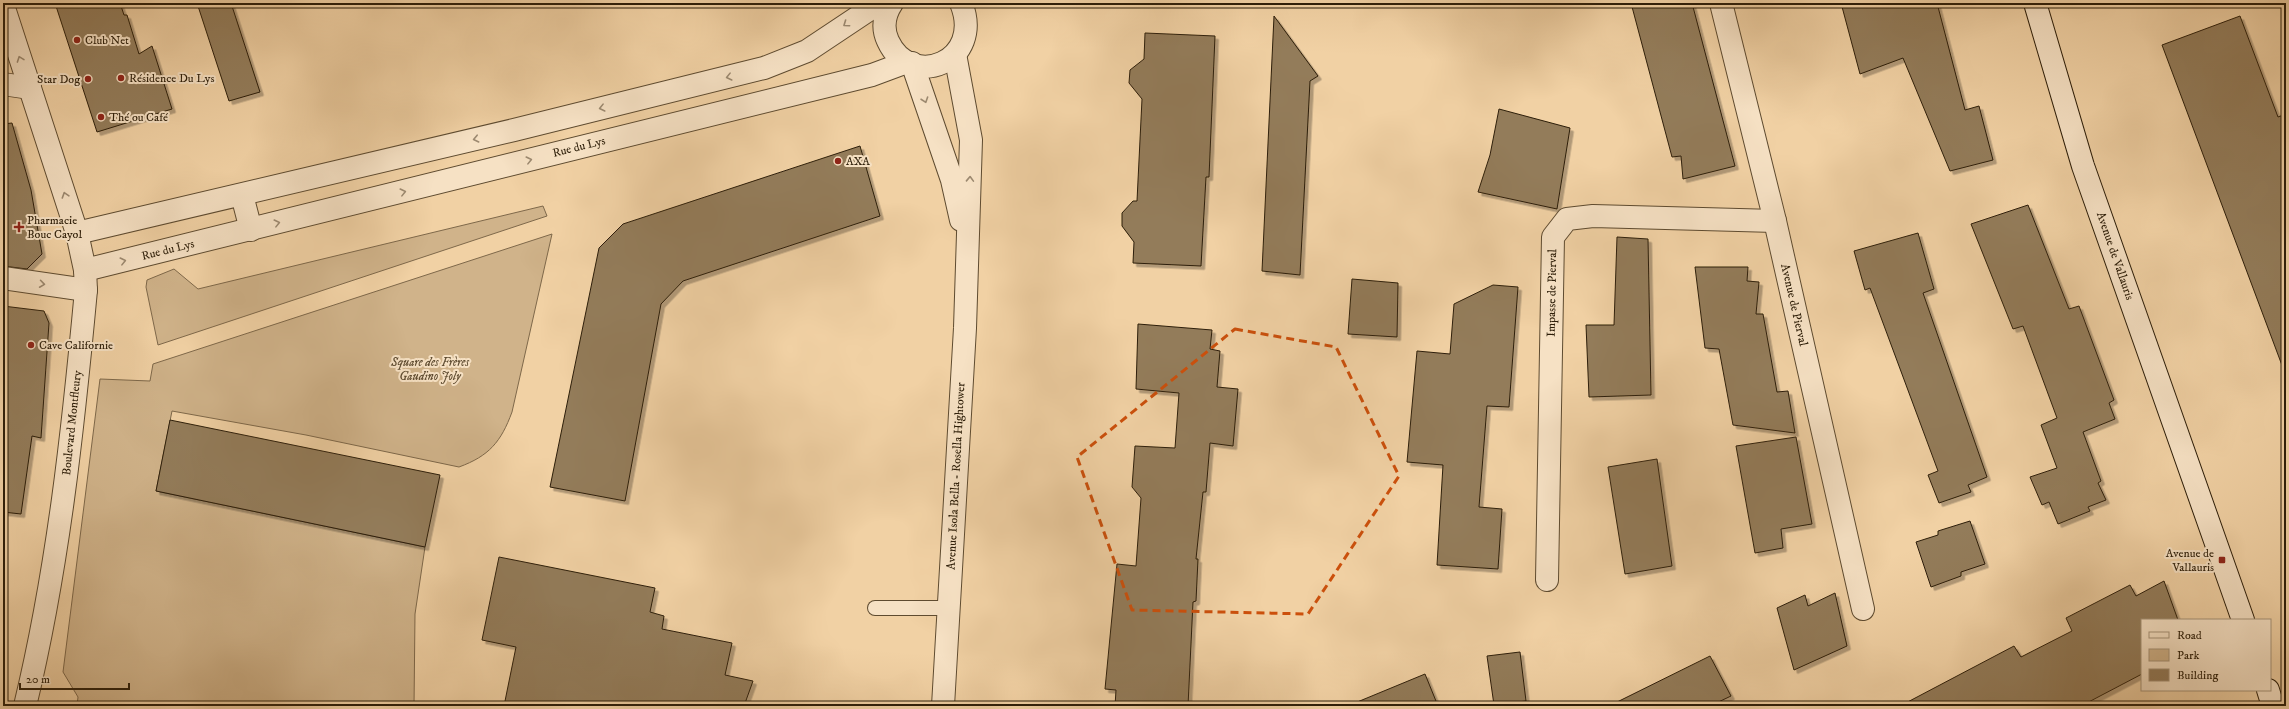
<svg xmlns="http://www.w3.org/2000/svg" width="2289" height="709" viewBox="0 0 2289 709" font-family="'IM FELL DW Pica',serif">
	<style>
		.green { fill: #d0b38a; stroke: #7e684a }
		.building { fill: #937b5a; stroke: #2d1e09; filter: url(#shadow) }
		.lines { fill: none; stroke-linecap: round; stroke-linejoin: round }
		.service-casing { stroke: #5e4b30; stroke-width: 16 }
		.minor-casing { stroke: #5e4b30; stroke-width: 24 }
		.secondary-casing { stroke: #2d1e09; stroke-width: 24 }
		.service { stroke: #f6e1c4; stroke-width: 14 }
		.minor { stroke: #f6e1c4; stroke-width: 22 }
		.secondary { stroke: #f6e1c4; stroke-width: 22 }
		.oneway { stroke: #9c8970 }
		.marked { fill: none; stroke: #cc500c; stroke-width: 3; stroke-dasharray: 8 5; stroke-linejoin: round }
		.poi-dot { fill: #8f2418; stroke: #f6e1c4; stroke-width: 1.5 }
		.labels { text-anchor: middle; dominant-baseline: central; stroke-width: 4; stroke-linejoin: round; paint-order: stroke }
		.poi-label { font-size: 12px; fill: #2d1e09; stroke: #f6e1c4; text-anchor: start }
		.street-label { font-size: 12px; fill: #2d1e09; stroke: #f6e1c4 }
		.park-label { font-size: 12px; font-style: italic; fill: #5e4b30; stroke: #f6e1c4 }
	</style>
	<defs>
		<filter id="shadow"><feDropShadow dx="3.5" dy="3.5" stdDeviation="0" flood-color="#0004"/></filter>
	</defs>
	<rect width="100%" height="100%" fill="#f1d1a4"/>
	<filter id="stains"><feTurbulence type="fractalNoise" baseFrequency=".005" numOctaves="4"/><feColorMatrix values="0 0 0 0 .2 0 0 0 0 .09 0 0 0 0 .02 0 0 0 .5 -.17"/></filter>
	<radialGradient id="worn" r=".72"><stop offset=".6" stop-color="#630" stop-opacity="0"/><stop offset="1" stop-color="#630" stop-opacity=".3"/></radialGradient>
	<!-- green -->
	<g class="green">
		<polygon points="543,206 547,216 158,345 146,287 147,280 174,269 198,289"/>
		<path d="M 552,234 L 512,412 C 501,442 489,456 459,467 L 306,435 L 172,411 L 156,491 L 425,547 L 415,614 L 414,706 L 77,706 L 78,697 L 63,672 L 100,379 L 150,381 L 153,364 Z"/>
	</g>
	<!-- building -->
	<g class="building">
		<polygon points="55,3 120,3 124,15 127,15 139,54 152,46 172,109 97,132"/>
		<polygon points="197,3 231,3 260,92 229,101"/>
		<polygon points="1631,3 1692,3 1735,166 1683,179 1681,156 1672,157"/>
		<polygon points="1841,3 1937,3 1965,110 1979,106 1993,160 1950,171 1903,58 1860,74"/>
		<polygon points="1274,16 1318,76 1310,81 1300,275 1262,271"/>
		<polygon points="2240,16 2278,117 2286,114 2286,367 2283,368 2162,45"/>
		<polygon points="1145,33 1215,36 1209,177 1206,177 1201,266 1133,263 1134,242 1122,226 1122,213 1133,201 1137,201 1142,99 1129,83 1130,70 1144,59"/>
		<polygon points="1499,109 1570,128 1557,209 1478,192 1490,155"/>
		<polygon points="12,123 31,190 42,254 27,269 3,266 3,124"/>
		<polygon points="860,146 880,216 683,281 661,304 625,501 550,487 599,248 623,224"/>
		<polygon points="2028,205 2069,309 2079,306 2114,400 2109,403 2115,419 2083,432 2101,481 2098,483 2106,500 2088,507 2090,511 2058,524 2049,502 2042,505 2030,477 2057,468 2041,425 2057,418 2023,326 2013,329 1971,224"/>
		<polygon points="1918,233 1934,289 1923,293 1987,477 1968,485 1971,492 1939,503 1928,475 1938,471 1870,288 1865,290 1854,251"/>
		<polygon points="1617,237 1648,239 1651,395 1589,397 1586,325 1614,325"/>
		<polygon points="1695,267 1748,267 1747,281 1759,282 1756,314 1763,314 1777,392 1788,391 1795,433 1733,425 1719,349 1705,348"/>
		<polygon points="1352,279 1398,283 1397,337 1348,334"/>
		<polygon points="1493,285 1518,287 1509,407 1487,406 1479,507 1502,509 1498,569 1437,565 1443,465 1407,462 1417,351 1450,354 1454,304"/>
		<polygon points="3,306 44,311 49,323 41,438 32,436 21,514 3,512"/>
		<polygon points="1138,324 1212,330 1210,349 1220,351 1217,387 1238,389 1233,446 1210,443 1206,492 1203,492 1196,559 1198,559 1196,601 1193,602 1188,706 1115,706 1116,690 1105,689 1117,564 1136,566 1141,498 1132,487 1135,446 1175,448 1179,393 1136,389"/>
		<polygon points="170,420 440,475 425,547 156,491"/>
		<polygon points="1796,437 1812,524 1781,529 1783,548 1755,553 1736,446"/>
		<polygon points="1657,459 1672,566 1625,574 1608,467"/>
		<polygon points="1970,521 1985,564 1961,572 1961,576 1931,587 1916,542 1938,535 1938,531"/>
		<polygon points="499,557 655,588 650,612 664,616 662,629 732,643 725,675 753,681 744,706 504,706 516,647 482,640"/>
		<polygon points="2164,581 2178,620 2142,620 2142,674 2081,706 1900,706 2014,646 2021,657 2072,631 2066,618 2130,585 2136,596"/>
		<polygon points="1835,593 1847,646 1794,670 1777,608 1805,595 1808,606"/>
		<polygon points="1520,652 1526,701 1494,705 1487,656"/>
		<polygon points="1710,656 1731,696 1710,706 1609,706"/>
		<polygon points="1425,674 1438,706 1350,706 1350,705"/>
	</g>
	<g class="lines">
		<defs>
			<polyline id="service" points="875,608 948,608"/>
			<g id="minor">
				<path d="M 892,3 C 884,15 882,28 888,41 C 911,91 985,62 961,3"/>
				<polyline points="1721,3 1775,221 1863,609"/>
				<path d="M 3,5 L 77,233 L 85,270 L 86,290 C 73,430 58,569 25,706"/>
				<polyline points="912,63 952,180 961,220"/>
				<polyline points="3,84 30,88"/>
				<polyline points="242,195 251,230"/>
				<polyline points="77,233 514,130 764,68 807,51 879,3"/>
				<polyline points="85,270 872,75 907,62"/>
				<polyline points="3,278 86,290"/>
				<polyline points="1547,580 1553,237 1567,219 1593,216 1775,221"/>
				<polyline points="943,706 965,328 971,140 955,54"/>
			</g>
			<g id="secondary">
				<polyline points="2035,3 2083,166 2243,620"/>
				<polyline points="2268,690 2273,706"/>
			</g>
		</defs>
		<!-- service casing -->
		<use href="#service" class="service-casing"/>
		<!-- minor casing -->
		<use href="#minor" class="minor-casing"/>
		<!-- secondary casing -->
		<use href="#secondary" class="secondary-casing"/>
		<!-- service -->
		<use href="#service" class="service"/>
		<!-- minor -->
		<use href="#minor" class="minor"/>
		<!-- secondary -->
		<use href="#secondary" class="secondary"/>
	</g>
	<!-- one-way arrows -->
	<defs><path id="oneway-chevron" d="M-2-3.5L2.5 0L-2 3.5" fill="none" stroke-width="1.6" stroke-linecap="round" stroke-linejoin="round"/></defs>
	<g class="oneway">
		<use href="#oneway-chevron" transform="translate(846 24) rotate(145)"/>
		<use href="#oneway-chevron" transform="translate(20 59) rotate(-110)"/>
		<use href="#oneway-chevron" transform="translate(729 77) rotate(166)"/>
		<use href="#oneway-chevron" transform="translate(925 100) rotate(71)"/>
		<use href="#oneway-chevron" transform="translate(602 108) rotate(166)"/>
		<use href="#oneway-chevron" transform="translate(476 139) rotate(167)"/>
		<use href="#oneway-chevron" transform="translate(529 160) rotate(-14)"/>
		<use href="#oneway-chevron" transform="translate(970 179) rotate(-88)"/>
		<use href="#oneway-chevron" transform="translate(403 192) rotate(-14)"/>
		<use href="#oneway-chevron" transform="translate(65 195) rotate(-108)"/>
		<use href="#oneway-chevron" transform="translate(277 223) rotate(-14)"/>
		<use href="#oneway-chevron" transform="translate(123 261) rotate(-14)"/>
		<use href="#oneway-chevron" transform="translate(42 284) rotate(8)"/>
	</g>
	<!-- marked area -->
	<path class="marked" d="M 1235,329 L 1336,347 L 1399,476 L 1308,614 L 1132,610 L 1077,457 Z"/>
	<!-- markers -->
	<g class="poi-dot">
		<circle cx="77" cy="40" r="4"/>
		<circle cx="121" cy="78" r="4"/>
		<circle cx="88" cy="79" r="4"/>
		<circle cx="101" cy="117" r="4"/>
		<circle cx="838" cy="161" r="4"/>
		<path d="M17 221h4v4h4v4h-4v4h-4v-4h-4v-4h4z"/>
		<circle cx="31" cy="345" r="4"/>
		<rect x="2218" y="556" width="8" height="8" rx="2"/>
	</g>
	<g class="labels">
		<!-- poi labels -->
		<g class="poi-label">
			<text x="85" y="40">Club Net</text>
			<text x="129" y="78">Résidence Du Lys</text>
			<text x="80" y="79" text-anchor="end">Star Dog</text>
			<text x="109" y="117">Thé ou Café</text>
			<text x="846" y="161">AXA</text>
			<text x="27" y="220">Pharmacie<tspan x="27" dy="14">Bouc Cayol</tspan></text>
			<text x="39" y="345">Cave Californie</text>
			<text x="2214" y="553" text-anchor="end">Avenue de<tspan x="2214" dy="14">Vallauris</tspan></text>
		</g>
		<!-- street labels -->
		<g class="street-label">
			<text transform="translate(579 147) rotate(-14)">Rue du Lys</text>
			<text transform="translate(168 250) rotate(-14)">Rue du Lys</text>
			<text transform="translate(2115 256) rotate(71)">Avenue de Vallauris</text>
			<text transform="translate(1552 293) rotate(-89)">Impasse de Pierval</text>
			<text transform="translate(1794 305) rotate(77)">Avenue de Pierval</text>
			<text transform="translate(72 423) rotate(-84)">Boulevard Montfleury</text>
			<text transform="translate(956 476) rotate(-87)">Avenue Isola Bella - Rosella Hightower</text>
		</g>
		<!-- park labels -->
		<g class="park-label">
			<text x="430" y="362">Square des Frères<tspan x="430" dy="14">Gaudino Joly</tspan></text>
		</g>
	</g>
	<!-- margin -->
	<rect width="2289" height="709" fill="none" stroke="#f1d1a4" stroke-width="16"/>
	<rect x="4" y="4" width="2281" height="701" fill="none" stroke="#2d1e09" stroke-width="2"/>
	<rect x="8" y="8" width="2273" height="693" fill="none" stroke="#2d1e09"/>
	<!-- legend -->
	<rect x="2141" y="619" width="130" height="72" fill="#f6e1c4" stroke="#a69379"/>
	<rect x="2149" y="632" width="20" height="6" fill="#f6e1c4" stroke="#a69379"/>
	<text x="2177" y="639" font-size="12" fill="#2d1e09">Road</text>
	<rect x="2149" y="649" width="20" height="12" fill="#d0b38a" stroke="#a69379"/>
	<text x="2177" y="659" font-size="12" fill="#2d1e09">Park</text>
	<rect x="2149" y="669" width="20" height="12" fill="#937b5a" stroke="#a69379"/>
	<text x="2177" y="679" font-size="12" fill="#2d1e09">Building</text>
	<!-- scale -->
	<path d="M20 683v6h109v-6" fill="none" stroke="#2d1e09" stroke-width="2"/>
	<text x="26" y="683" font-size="12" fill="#2d1e09" stroke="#f6e1c4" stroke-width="3" paint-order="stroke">20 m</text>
	<rect width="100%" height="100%" filter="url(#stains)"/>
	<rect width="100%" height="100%" fill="url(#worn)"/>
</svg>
